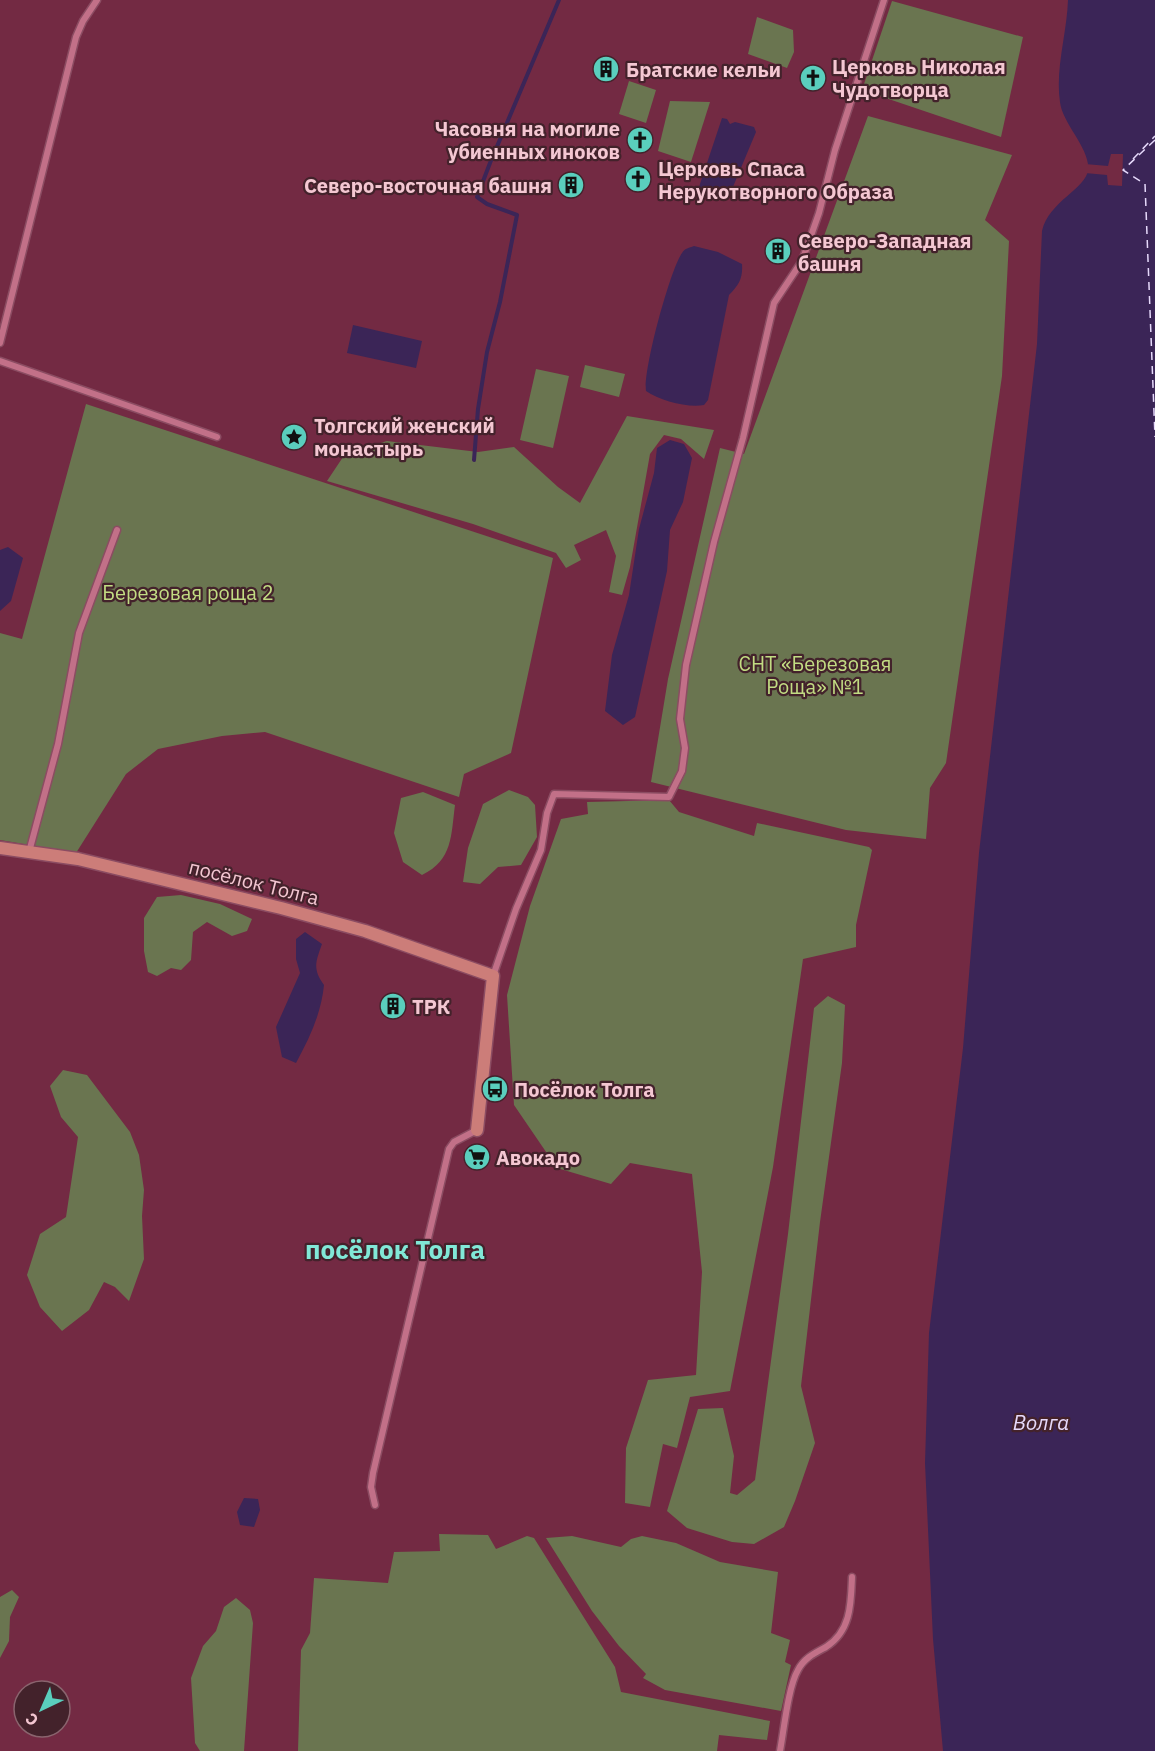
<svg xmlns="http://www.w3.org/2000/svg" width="1155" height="1751" viewBox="0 0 1155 1751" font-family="'IBM Plex Sans',sans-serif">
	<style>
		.green { fill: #6a7550 }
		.water { fill: #3b2557 }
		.pier { fill: #732a43 }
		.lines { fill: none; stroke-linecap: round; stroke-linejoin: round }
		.stream { stroke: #3b2557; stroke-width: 4 }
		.ferry { stroke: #e6d9fb; stroke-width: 1.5; stroke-dasharray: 8 6; stroke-linecap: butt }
		.street-casing { stroke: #8b4c62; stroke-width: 9 }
		.secondary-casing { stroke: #8b4c62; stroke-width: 15 }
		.street { stroke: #c27088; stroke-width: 6 }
		.secondary { stroke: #cc7d79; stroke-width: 12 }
		.labels { text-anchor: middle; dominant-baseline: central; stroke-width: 4.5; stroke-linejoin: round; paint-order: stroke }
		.poi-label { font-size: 20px; font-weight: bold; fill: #f4c7d2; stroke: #43222b; text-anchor: start }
		.park-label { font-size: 20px; fill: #c2dc83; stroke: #43222b }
		.street-label { font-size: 20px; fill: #f4c7d2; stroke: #43222b }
		.water-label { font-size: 21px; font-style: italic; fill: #e6d9fb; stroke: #43222b }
		.district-label { font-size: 26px; font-weight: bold; fill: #81e8d7; stroke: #43222b }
	</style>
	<rect width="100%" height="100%" fill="#732a43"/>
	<!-- green -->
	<g class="green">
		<polygon points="892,1 1023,37 1001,137 862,90"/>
		<polygon points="757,17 793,30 794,52 787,68 748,54"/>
		<polygon points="629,81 656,90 646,123 619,114"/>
		<polygon points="670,101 710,102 691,162 658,151"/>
		<polygon points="868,116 1012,155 985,220 1009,241 1002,376 946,763 930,788 926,839 846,830 651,782 668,679 720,448 744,454"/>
		<polygon points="585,365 625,374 619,397 580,387"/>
		<polygon points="536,369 569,376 553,448 520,440"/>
		<polygon points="86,404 553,558 511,753 464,774 459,797 265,732 222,736 158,749 126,774 76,853 0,840 0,633 22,639"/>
		<polygon points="627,416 714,430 704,459 681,439 664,435 650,454 630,567 622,595 609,592 616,556 606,530 574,545 581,560 566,568 556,553 473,524 327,481 345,454 387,441 478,452 514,447 558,487 580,503"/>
		<polygon points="509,790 528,797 535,805 537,837 521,865 498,867 480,884 463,882 468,848 483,804"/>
		<path d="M 423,792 L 455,805 C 451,835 453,860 422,875 L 403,862 L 394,833 L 401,798 Z"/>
		<polygon points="669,800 679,812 754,836 757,823 869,847 872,850 856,925 856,947 803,959 773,1167 730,1391 690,1397 677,1448 663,1444 650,1507 625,1503 626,1448 648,1380 696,1375 702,1272 692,1174 630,1163 611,1184 557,1168 514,1105 507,995 530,906 561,819 588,814 587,802"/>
		<polygon points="181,895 220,904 252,919 247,931 232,936 207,922 193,932 191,960 181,970 171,968 157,976 148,972 144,951 144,918 157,897"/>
		<polygon points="828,996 845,1005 842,1063 820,1222 801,1386 815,1443 795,1501 784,1527 754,1544 732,1542 687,1528 667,1511 698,1409 723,1408 734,1456 730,1493 737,1495 755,1480 788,1234 814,1008"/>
		<polygon points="63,1070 87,1075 130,1132 139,1155 144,1190 142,1216 144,1259 129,1301 115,1287 104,1282 89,1310 62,1331 40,1307 27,1275 40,1234 66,1217 78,1137 61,1117 50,1086"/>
		<polygon points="439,1534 488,1535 496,1549 527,1536 534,1538 615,1667 621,1692 770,1721 767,1740 719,1735 717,1751 298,1751 301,1650 310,1633 314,1578 388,1583 394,1552 440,1551"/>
		<polygon points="572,1536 621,1547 631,1539 642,1536 676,1543 720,1562 778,1572 771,1633 790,1640 785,1662 791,1665 781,1711 665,1690 643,1678 646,1674 619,1646 592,1611 546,1538"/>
		<polygon points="12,1590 19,1597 10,1617 9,1641 0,1658 0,1597"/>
		<polygon points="236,1598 250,1610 253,1623 244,1751 200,1751 195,1743 191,1678 203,1646 216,1631 224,1607"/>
	</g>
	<!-- water -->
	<g class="water">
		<path d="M 1068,0 L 1155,0 L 1155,1751 L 943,1751 L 933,1639 L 925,1463 L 929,1333 L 963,1048 L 979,853 L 1037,344 L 1042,231 C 1049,201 1086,189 1088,170 C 1091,150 1062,123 1060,102 C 1055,69 1067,33 1068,0 Z"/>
		<polygon points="722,118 727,119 730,124 735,122 754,127 756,132 730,194 720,197 699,192 699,187"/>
		<path d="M 694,246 L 718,252 L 742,264 C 743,278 739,285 729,295 L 708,400 L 704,405 C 688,408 660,401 646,391 C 643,370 670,270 682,253 C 685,248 689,248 694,246 Z"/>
		<polygon points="353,325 422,341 416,368 347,353"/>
		<polygon points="670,440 684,444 692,458 683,502 670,530 667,571 635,717 623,725 605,711 612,655 629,595 639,529 654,473 657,448"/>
		<polygon points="8,547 23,558 11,601 0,611 0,550"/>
		<path d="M 305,932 L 322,944 C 316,961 312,969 324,985 C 321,1014 310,1037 296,1063 L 282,1057 L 276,1027 L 300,973 L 296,959 L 296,939 Z"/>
		<polygon points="244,1498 258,1499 260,1510 254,1527 240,1525 237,1512"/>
	</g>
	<!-- pier -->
	<polygon class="pier" points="1111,154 1123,154 1122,186 1108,185 1107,175 1085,173 1085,164 1108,166"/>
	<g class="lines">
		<!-- stream -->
		<polyline class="stream" points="474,460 478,409 487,352 500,302 517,215 487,204 477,197 490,163 559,0"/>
		<!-- ferry -->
		<g class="ferry">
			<polyline points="1155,140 1123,170 1145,184 1155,437"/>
			<polyline points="1133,159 1155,136"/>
		</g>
		<defs>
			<g id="street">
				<polyline points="0,343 76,37 83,21 97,0"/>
				<polyline points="0,361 217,437"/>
				<polyline points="29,852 58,744 79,633 117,530"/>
				<polyline points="493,976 516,909 541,850 547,813 554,794 669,797 682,771 685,748 680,719 686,665 714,542 743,438 774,303 802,261 819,213 835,150 884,0"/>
				<polyline points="375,1505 371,1487 373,1473 449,1149 454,1142 477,1130"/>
				<path d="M 780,1751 C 784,1730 788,1687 798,1670 C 804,1658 815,1653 826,1647 C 851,1631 851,1604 852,1577"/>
			</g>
			<polyline id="secondary" points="0,848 78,859 281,908 365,931 493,976 477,1130"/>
		</defs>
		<!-- street casing -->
		<use href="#street" class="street-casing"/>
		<!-- secondary casing -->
		<use href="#secondary" class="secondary-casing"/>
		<!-- street -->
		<use href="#street" class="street"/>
		<!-- secondary -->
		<use href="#secondary" class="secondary"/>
	</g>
	<!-- icons -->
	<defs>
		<symbol id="building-disc" viewBox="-11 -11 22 22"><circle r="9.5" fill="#5acebd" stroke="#43222b"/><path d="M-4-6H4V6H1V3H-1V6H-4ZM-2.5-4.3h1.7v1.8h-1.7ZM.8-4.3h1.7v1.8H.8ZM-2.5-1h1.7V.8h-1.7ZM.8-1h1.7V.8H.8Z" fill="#111"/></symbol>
		<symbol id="church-disc" viewBox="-11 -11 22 22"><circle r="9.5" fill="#5acebd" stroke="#43222b"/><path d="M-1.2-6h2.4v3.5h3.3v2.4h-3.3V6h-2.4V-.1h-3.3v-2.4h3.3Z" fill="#111"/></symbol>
		<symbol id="sight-disc" viewBox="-11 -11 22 22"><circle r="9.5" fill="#5acebd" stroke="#43222b"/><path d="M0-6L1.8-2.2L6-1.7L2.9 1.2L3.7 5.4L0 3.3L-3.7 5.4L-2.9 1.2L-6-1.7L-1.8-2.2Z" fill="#111"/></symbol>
		<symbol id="bus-disc" viewBox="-11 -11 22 22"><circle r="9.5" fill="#5acebd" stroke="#43222b"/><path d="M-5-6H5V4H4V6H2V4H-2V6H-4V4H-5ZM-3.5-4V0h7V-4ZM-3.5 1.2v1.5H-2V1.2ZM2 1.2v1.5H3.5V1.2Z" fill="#111"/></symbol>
		<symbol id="supermarket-disc" viewBox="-11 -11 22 22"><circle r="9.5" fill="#5acebd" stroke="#43222b"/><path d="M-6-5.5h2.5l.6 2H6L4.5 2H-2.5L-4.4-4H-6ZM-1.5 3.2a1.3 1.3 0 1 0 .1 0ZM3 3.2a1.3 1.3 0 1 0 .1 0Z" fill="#111"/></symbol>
	</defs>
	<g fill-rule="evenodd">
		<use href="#building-disc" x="591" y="54" width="30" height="30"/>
		<use href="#church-disc" x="798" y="63" width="30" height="30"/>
		<use href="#church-disc" x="625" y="125" width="30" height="30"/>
		<use href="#church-disc" x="623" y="164" width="30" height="30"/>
		<use href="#building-disc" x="556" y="170" width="30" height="30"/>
		<use href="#building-disc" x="763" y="236" width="30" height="30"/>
		<use href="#sight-disc" x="279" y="422" width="30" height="30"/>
		<use href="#building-disc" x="378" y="991" width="30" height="30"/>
		<use href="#bus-disc" x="480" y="1074" width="30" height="30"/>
		<use href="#supermarket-disc" x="462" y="1142" width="30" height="30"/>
	</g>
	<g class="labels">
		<!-- poi labels -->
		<g class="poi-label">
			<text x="832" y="66">Церковь Николая<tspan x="832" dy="23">Чудотворца</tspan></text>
			<text x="626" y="69">Братские кельи</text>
			<text x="620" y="128" text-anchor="end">Часовня на могиле<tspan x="620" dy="23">убиенных иноков</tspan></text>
			<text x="658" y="168">Церковь Спаса<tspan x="658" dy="23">Нерукотворного Образа</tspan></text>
			<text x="552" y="185" text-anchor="end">Северо-восточная башня</text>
			<text x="798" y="240">Северо-Западная<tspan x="798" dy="23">башня</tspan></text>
			<text x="314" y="425">Толгский женский<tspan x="314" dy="23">монастырь</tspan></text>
			<text x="412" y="1006">ТРК</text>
			<text x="514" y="1089">Посёлок Толга</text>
			<text x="496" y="1157">Авокадо</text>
		</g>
		<!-- park labels -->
		<g class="park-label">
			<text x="188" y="592">Березовая роща 2</text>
			<text x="815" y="663">СНТ «Березовая<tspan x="815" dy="23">Роща» №1</tspan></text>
		</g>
		<!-- street labels -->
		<g class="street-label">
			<text transform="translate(254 882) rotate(14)">посёлок Толга</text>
		</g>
		<!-- water labels -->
		<g class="water-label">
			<text x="1041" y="1422">Волга</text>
		</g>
		<!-- district labels -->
		<g class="district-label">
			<text x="395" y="1249">посёлок Толга</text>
		</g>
	</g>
	<!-- north arrow -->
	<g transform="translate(42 1709) rotate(224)"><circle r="28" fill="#43222b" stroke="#8a646e" stroke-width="1.5"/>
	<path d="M0-4.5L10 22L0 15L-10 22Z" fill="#5acebd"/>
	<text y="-9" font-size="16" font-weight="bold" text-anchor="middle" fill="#f4c7d2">С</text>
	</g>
</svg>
